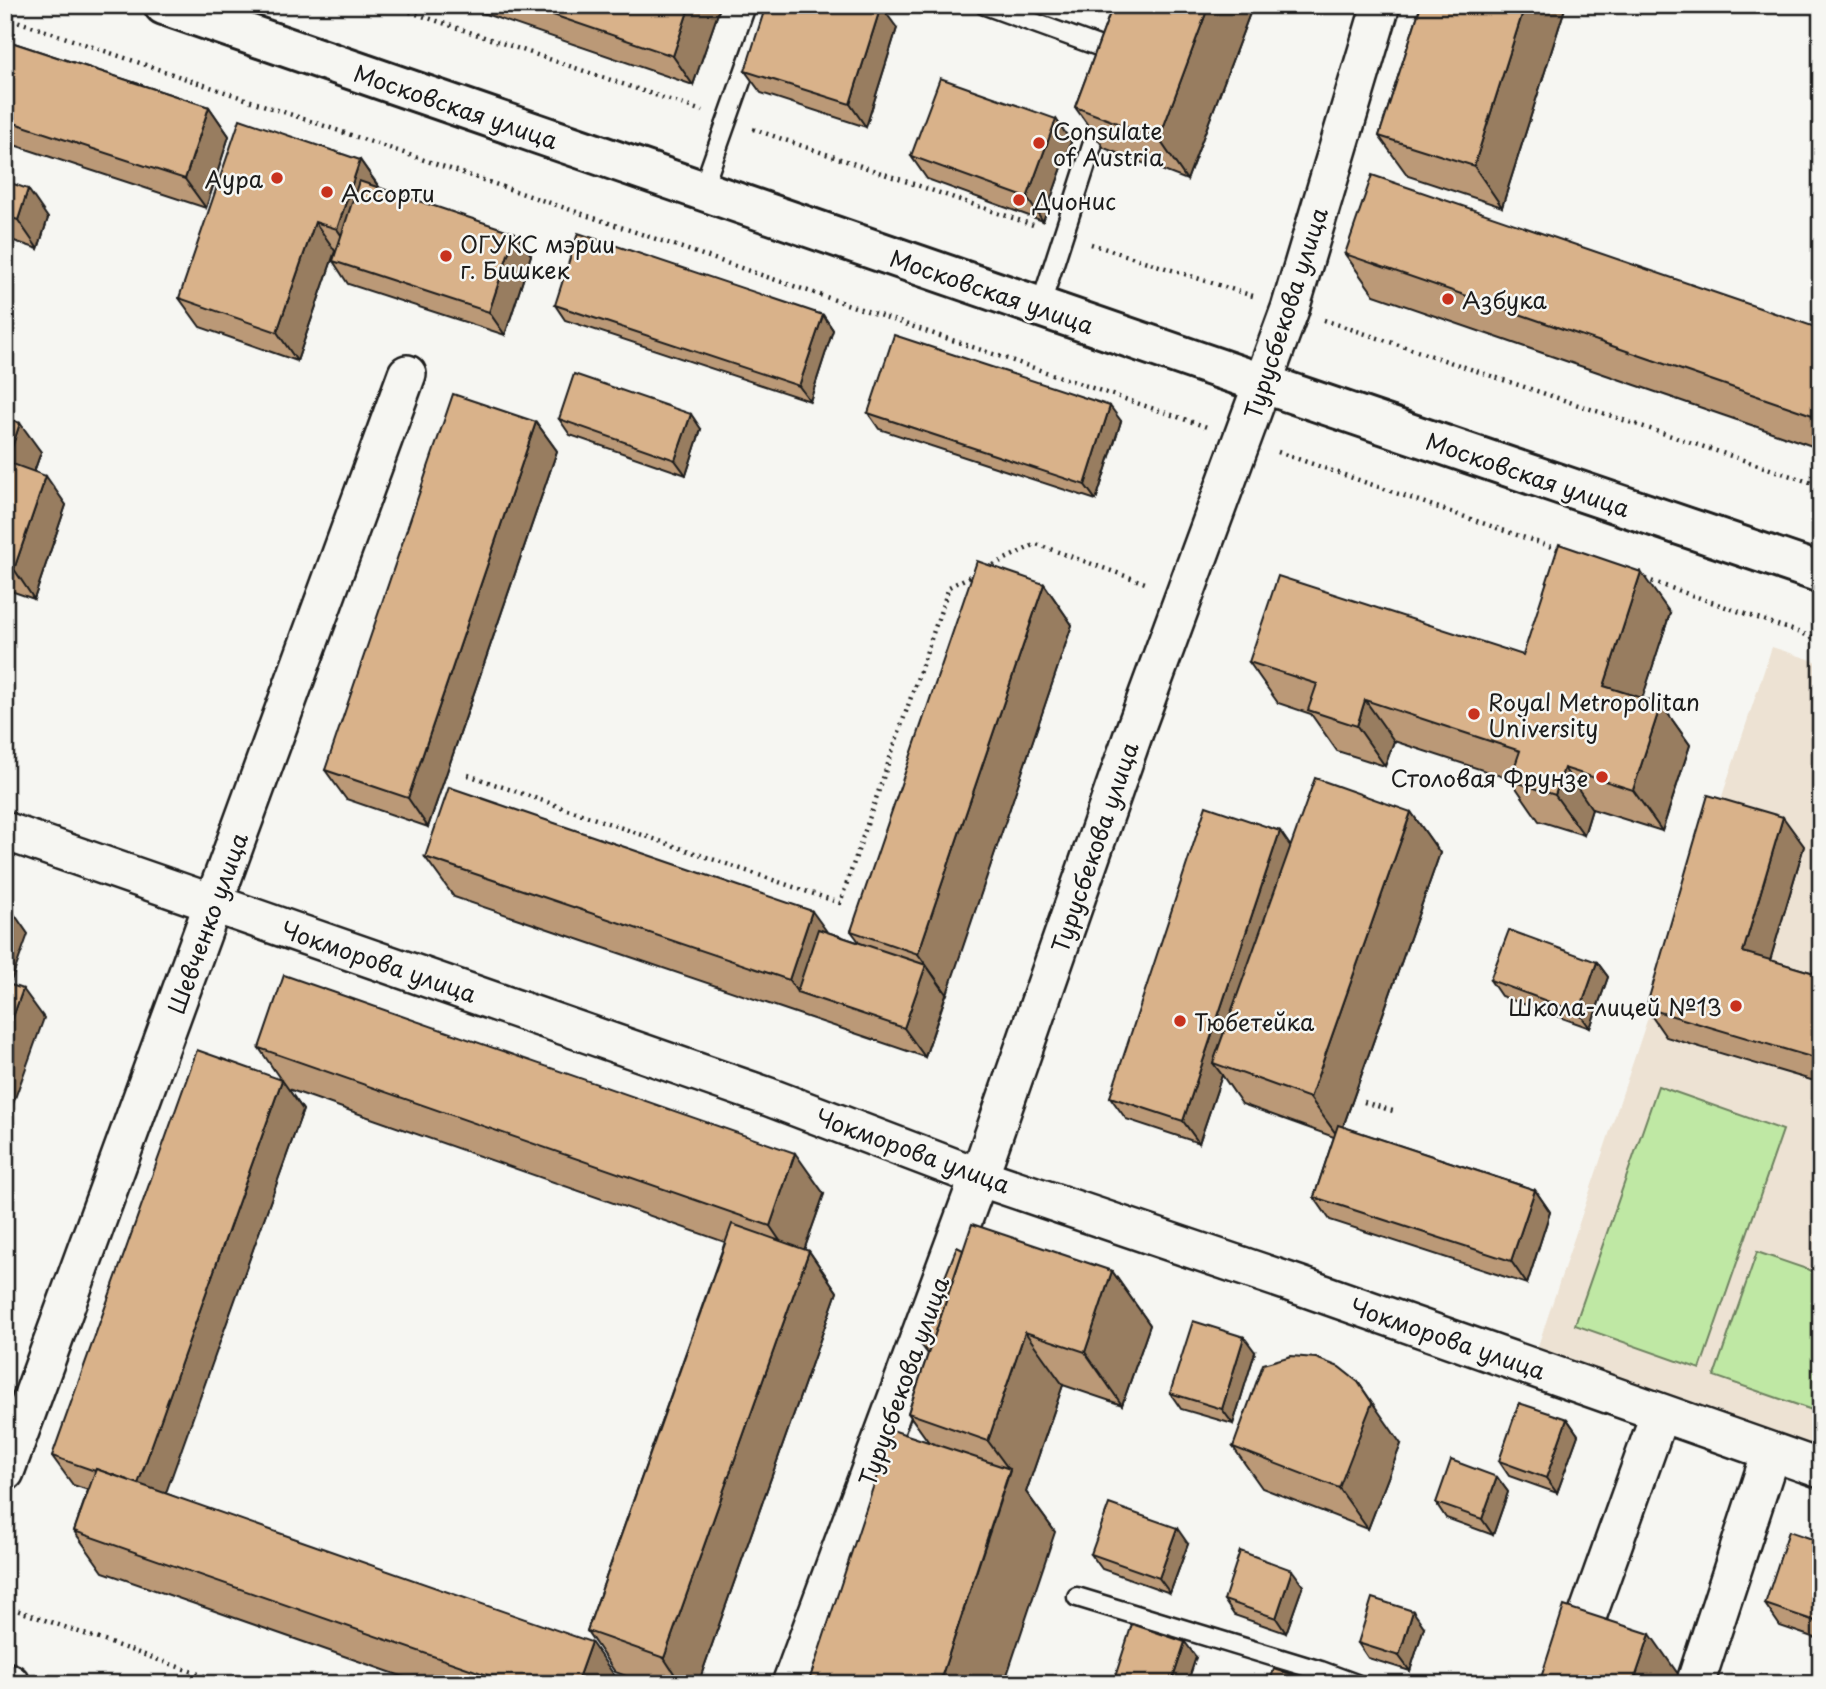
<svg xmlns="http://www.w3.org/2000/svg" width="1826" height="1689" viewBox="0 0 1826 1689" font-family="'Playpen Sans',sans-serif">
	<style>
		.built { fill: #ede2d3 }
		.green { fill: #bfe8a4; stroke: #6e8260; stroke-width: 2 }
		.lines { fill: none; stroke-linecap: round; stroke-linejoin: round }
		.lane-casing { stroke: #1c1c1c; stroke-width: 23 }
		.street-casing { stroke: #1c1c1c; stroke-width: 42 }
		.secondary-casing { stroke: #1c1c1c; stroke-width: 44 }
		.path { stroke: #1c1c1c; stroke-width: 4.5; stroke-dasharray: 2 5; stroke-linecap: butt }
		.lane { stroke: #f6f6f2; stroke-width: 18 }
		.street { stroke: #f6f6f2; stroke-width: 37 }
		.secondary { stroke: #f6f6f2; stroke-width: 38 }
		.wall { fill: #b97; stroke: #1c1c1c; stroke-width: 2 }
		.shaded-wall { fill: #987d61; stroke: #1c1c1c; stroke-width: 2 }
		.building { fill: #d9b28a; stroke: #1c1c1c; stroke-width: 2 }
		.poi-dot { fill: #c8321e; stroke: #f6f6f2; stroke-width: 2.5 }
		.labels { text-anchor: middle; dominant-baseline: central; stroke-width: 5; stroke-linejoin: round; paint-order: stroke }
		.street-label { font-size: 23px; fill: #1c1c1c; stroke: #f6f6f2 }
		.poi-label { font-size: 23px; fill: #1c1c1c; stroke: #f6f6f2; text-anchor: start }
	</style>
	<rect width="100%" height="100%" fill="#f6f6f2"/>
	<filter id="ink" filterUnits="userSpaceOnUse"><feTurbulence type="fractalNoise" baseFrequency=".0143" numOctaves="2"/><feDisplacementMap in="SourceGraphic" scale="14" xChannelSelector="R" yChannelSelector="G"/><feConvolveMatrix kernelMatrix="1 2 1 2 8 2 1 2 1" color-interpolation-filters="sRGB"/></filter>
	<g filter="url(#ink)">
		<!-- built -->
		<polygon class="built" points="1772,647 1821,663 1821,1448 1537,1349"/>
		<!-- green -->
		<g class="green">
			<polygon points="1658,1086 1783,1130 1700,1369 1575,1325"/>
			<polygon points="1757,1252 1821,1274 1821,1413 1714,1376"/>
		</g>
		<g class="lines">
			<defs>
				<g id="lane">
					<polyline points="985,5 1120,54"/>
					<polyline points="702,191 768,5"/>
					<polyline points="1040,307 1102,115"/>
					<polyline points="1077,1597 1321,1671 1356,1684"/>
				</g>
				<g id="street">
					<polyline points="5,831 769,1097 979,1177 1298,1285 1821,1469"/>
					<polyline points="5,1472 407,374"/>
					<polyline points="791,1684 979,1177 1133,735 1290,309 1381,5"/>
					<polyline points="1563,1684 1660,1413"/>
					<polyline points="1695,1684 1771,1452"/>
				</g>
				<g id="secondary">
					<polyline points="164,5 1197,361 1821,573"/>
					<polyline points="5,1682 10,1684"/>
				</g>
			</defs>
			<!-- lane casing -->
			<use href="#lane" class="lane-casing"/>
			<!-- street casing -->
			<use href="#street" class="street-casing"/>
			<!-- secondary casing -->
			<use href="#secondary" class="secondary-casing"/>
			<!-- path -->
			<g class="path">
				<polyline points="390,5 702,111"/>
				<polyline points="5,17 1207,427"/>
				<polyline points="753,129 1036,226"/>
				<polyline points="1091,244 1256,297"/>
				<polyline points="1324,320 1821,486"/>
				<polyline points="1278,452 1560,550"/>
				<polyline points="987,568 1036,544 1148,584"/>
				<polyline points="1645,579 1821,640"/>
				<polyline points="468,775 840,903 949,587 976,573"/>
				<polyline points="1364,1102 1393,1111"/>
				<polyline points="5,1606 227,1684"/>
			</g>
			<!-- lane -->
			<use href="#lane" class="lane"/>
			<!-- street -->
			<use href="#street" class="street"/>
			<!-- secondary -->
			<use href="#secondary" class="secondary"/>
		</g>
		<!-- wall -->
		<g class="wall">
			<polygon points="459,5 715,5 719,10 693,85"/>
			<polygon points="883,5 901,5 899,10"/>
			<polygon points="1113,5 1253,5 1187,180 1104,148 1075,107"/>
			<polygon points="1421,5 1566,5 1502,207 1408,176 1379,136"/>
			<polygon points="897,28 866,127 761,93 745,71"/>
			<polygon points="5,40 209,107 229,136 206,208 11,144 5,160"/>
			<polygon points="1056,119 1071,142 1043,221 927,179 911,156"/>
			<polygon points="360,160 380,188 531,255 505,335 348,284 333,261 335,251 297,361 200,327 179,298"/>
			<polygon points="5,181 48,218 38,249 5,238"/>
			<polygon points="1345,254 1821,329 1821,449 1374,295"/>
			<polygon points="555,305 823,315 833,330 810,401 565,320"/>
			<polygon points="868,413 1121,421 1096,500 879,429"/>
			<polygon points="5,417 41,452 34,472 66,505 34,599 5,589"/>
			<polygon points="559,419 701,429 686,475 570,435"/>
			<polygon points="536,422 557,451 428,827 346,799 325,770"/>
			<polygon points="1044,584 1072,625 925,1057 454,897 425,857 827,932 860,943 851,931"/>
			<polygon points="1670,613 1642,698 1661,704 1690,745 1662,831 1592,809 1584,835 1539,821 1510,779 1394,741 1385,766 1337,751 1311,714 1278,703 1249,662 1523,655"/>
			<polygon points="1411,812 1440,853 1343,1127 1535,1190 1550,1212 1527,1284 1330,1220 1314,1197 1334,1137 1242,1104 1222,1075 1199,1143 1126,1119 1110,1097 1280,831 1290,846"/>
			<polygon points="1804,846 1770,960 1814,973 1821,949 1821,1083 1666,1037 1646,1008"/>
			<polygon points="1597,962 1608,977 1590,1028 1501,996 1490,980"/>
			<polygon points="259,1048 824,1194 804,1250 809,1251 837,1292 698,1684 648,1684 615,1672 587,1631 725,1242 288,1089 303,1110 165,1493 619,1682 619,1684 424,1684 103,1572 74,1531 88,1490 73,1485 52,1456 281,1080"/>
			<polygon points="963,1250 1112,1271 1150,1325 1122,1405 1063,1385 1026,1492 1055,1532 928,1441 908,1413 928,1354 919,1342"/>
			<polygon points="1255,1352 1233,1424 1181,1409 1170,1393"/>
			<polygon points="1567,1419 1578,1435 1557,1493 1509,1476 1499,1461"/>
			<polygon points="1401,1444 1368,1529 1262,1488 1233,1447"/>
			<polygon points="1497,1477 1508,1492 1493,1535 1446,1518 1436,1503"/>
			<polygon points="1821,1542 1821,1640 1780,1626 1765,1604"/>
			<polygon points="1188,1544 1170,1593 1102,1569 1091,1554"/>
			<polygon points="1303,1585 1286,1633 1234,1615 1224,1600"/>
			<polygon points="1424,1627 1410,1671 1368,1658 1358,1643"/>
			<polygon points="1196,1657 1187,1684 1120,1684 1115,1677"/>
		</g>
		<!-- shaded-wall -->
		<g class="shaded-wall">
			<polygon points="690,5 715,5 719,10 693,85 673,56"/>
			<polygon points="1209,5 1253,5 1187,180 1159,139"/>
			<polygon points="1525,5 1566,5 1502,207 1474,166"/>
			<polygon points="881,6 897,28 866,127 850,104"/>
			<polygon points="209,107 229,136 206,208 185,179"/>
			<polygon points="1056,119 1071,142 1043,221 1027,198"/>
			<polygon points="5,136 11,144 5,160"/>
			<polygon points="360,160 380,189 357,258 337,229"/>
			<polygon points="28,189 48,218 38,249 18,220"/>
			<polygon points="315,222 335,251 297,361 277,332"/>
			<polygon points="515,233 531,255 505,335 489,312"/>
			<polygon points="823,315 833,330 810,401 799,386"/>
			<polygon points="1110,406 1121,421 1096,500 1085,485"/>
			<polygon points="691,414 701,429 686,475 675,460"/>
			<polygon points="536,422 557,451 428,827 408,798"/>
			<polygon points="20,423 41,452 27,491 7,462"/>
			<polygon points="46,476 66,505 34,599 14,569"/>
			<polygon points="1641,572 1670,613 1633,727 1604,686"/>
			<polygon points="1044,584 1072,625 947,994 918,954"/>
			<polygon points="1365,700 1394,741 1385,766 1357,726"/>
			<polygon points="1661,704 1690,745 1662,831 1633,790"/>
			<polygon points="1564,768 1592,809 1584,835 1555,795"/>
			<polygon points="1411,812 1440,853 1339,1138 1310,1098"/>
			<polygon points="1783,817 1804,846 1764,981 1743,952"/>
			<polygon points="1280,831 1295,853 1213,1063 1222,1075 1199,1143 1183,1121"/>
			<polygon points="8,905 28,934 5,998 5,912"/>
			<polygon points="812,911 841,951 797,992 789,980"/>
			<polygon points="1597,962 1608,977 1590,1028 1579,1013"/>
			<polygon points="926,965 946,994 925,1057 904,1028"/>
			<polygon points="23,989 44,1018 5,1126 5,1039"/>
			<polygon points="282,1080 303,1110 158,1515 137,1486"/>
			<polygon points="795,1153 824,1194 798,1267 770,1226"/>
			<polygon points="1535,1190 1550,1212 1527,1284 1511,1261"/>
			<polygon points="809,1251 837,1292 698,1684 681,1684 664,1658"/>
			<polygon points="1112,1271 1150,1325 1122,1405 1085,1352"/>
			<polygon points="1025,1332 1063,1385 1026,1492 1055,1532 1004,1684 939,1684 1010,1471 988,1441"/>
			<polygon points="1244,1337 1255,1352 1233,1424 1222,1409"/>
			<polygon points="1358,1382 1401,1444 1368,1529 1339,1488"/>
			<polygon points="1567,1419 1578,1435 1557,1493 1546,1478"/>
			<polygon points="1497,1477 1508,1492 1493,1535 1482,1519"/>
			<polygon points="1177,1528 1188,1544 1170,1593 1159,1578"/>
			<polygon points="1292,1570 1303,1585 1286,1633 1276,1618"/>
			<polygon points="1413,1611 1424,1627 1410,1671 1399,1656"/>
			<polygon points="1650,1634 1678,1674 1675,1684 1633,1684"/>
			<polygon points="591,1642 619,1682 619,1684 576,1684"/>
			<polygon points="1185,1642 1196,1657 1187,1684 1171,1684"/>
		</g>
		<!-- building -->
		<g class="building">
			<polygon points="524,5 690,5 673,56"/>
			<polygon points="766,5 881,6 850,104 745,71"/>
			<polygon points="1113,5 1209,5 1159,139 1075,107"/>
			<polygon points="1421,5 1525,5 1474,166 1379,136"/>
			<polygon points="5,40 209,107 185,179 5,120"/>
			<polygon points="940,78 1056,119 1027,198 911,156"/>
			<polygon points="240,119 360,160 337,229 315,222 277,332 179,298"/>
			<polygon points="1372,175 1821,329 1821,418 1345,254"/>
			<polygon points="5,181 28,189 18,220 5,216"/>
			<polygon points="359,181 515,233 489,312 333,261"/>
			<polygon points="578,233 823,315 799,386 555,305"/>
			<polygon points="894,335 1110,406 1085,485 868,413"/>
			<polygon points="574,374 691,414 675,460 559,419"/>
			<polygon points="453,394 536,422 408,798 325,770"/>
			<polygon points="5,417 20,423 7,462 46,476 14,569 5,567"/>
			<polygon points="1559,544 1641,572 1604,686 1661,704 1633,790 1564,768 1555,795 1510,780 1520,751 1365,700 1357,726 1308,710 1317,684 1249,662 1278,576 1523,655"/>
			<polygon points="977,561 1044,584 918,954 851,931"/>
			<polygon points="1315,778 1411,812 1310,1098 1213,1063"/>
			<polygon points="449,787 812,911 789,980 425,857"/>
			<polygon points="1708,795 1783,817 1743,952 1814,973 1821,949 1821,1060 1646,1008"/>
			<polygon points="1206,806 1280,831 1183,1121 1110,1097"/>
			<polygon points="818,929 926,965 904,1028 797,992"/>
			<polygon points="1509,930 1597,962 1579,1013 1490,980"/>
			<polygon points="284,975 795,1153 770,1226 259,1048"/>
			<polygon points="5,983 23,989 5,1039"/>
			<polygon points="197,1050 282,1080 138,1484 96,1469 95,1471 52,1456"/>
			<polygon points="1338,1125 1535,1190 1511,1261 1314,1197"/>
			<polygon points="732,1224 809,1251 664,1658 587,1631"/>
			<polygon points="972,1224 1112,1271 1085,1352 1025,1332 988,1441 908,1413"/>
			<polygon points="957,1247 963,1250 931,1346 919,1342"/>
			<polygon points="1193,1321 1244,1337 1222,1409 1170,1393"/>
			<polygon points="1291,1356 1316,1358 1339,1367 1358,1382 1372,1403 1339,1488 1233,1447 1263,1364"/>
			<polygon points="1519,1403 1567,1419 1546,1478 1499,1461"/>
			<polygon points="892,1430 1010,1469 939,1684 808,1684"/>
			<polygon points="1451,1460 1497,1477 1482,1519 1436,1503"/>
			<polygon points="96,1469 591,1642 576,1684 513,1684 74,1531"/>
			<polygon points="1109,1504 1177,1528 1159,1578 1091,1554"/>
			<polygon points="1789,1531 1821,1542 1821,1623 1765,1604"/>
			<polygon points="1240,1551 1292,1570 1276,1618 1224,1600"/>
			<polygon points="1372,1598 1413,1611 1399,1656 1358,1643"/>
			<polygon points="1564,1606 1650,1634 1633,1684 1539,1684"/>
			<polygon points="1132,1624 1185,1642 1171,1684 1136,1684 1115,1677"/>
			<polygon points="1274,1669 1316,1682 1316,1684 1269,1684"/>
		</g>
	</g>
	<!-- markers -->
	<g class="poi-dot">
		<circle cx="1039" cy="143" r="7"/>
		<circle cx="277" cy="178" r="7"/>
		<circle cx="327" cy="192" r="7"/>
		<circle cx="1019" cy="200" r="7"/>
		<circle cx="446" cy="256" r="7"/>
		<circle cx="1448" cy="299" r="7"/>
		<circle cx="1474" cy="714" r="7"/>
		<circle cx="1602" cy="777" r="7"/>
		<circle cx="1736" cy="1006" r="7"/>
		<circle cx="1180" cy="1021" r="7"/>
	</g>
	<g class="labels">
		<!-- street labels -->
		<g class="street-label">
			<text transform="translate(456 106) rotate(19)">Московская улица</text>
			<text transform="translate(992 291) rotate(19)">Московская улица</text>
			<text transform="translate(1285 313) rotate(-72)">Турусбекова улица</text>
			<text transform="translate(1528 474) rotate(19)">Московская улица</text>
			<text transform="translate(1094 847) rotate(-71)">Турусбекова улица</text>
			<text transform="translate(207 923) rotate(-70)">Шевченко улица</text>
			<text transform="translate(379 961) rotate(19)">Чокморова улица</text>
			<text transform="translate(913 1150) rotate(20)">Чокморова улица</text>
			<text transform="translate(1448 1338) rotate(19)">Чокморова улица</text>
			<text transform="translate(903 1381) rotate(-70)">Турусбекова улица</text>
		</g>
		<!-- poi labels -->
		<g class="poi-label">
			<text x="1053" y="130">Consulate<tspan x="1053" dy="26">of Austria</tspan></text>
			<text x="263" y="178" text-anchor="end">Аура</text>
			<text x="341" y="192">Ассорти</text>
			<text x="1033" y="200">Дионис</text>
			<text x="460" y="243">ОГУКС мэрии<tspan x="460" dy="26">г. Бишкек</tspan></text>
			<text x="1462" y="299">Азбука</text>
			<text x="1488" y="701">Royal Metropolitan<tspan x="1488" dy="26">University</tspan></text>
			<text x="1588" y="777" text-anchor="end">Столовая Фрунзе</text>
			<text x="1722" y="1006" text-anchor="end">Школа-лицей №13</text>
			<text x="1194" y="1021">Тюбетейка</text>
		</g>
	</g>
	<!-- margin -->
	<rect width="1826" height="1689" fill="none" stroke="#f6f6f2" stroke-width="28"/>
	<rect x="14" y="14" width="1798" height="1661" fill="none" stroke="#1c1c1c" stroke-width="2.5" filter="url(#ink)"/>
</svg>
